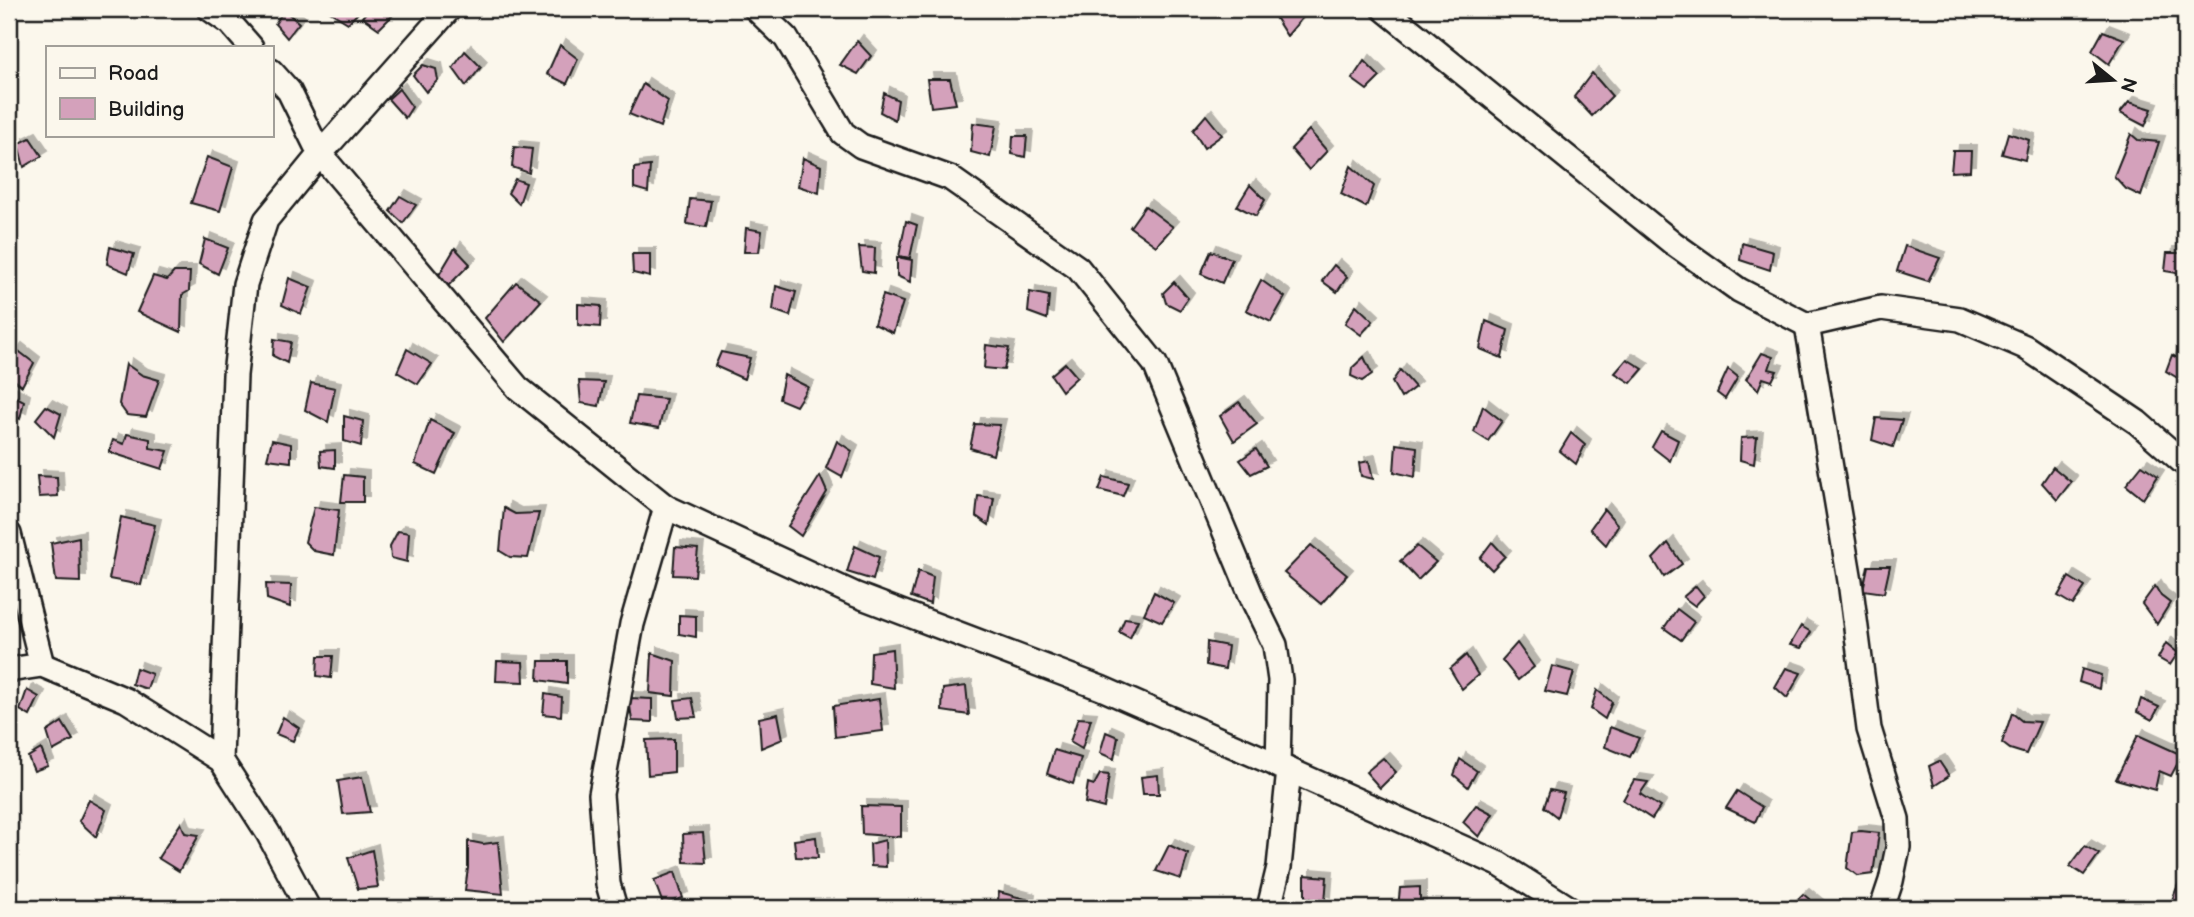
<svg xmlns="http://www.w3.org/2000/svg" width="2194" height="917" viewBox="0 0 2194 917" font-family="'Balsamiq Sans',sans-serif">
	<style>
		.building { fill: #d4a1bb; stroke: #1c1c1c; stroke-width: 2; filter: url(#shadow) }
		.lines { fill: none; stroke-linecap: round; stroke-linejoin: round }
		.minor-casing { stroke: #1c1c1c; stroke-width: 28 }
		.minor { stroke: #fbf7ec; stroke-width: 23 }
	</style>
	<defs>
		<filter id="shadow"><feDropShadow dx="6" dy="-6" stdDeviation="0" flood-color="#0004"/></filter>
	</defs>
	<rect width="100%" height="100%" fill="#fbf7ec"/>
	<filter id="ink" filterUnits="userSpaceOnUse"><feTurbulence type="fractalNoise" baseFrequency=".0143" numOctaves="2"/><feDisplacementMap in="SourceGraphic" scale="14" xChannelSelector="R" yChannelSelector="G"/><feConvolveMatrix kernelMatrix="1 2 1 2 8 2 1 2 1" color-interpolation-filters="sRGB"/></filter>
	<g filter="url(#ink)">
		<!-- building -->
		<g class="building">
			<polygon points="332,9 362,9 348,23 330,12"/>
			<polygon points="369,9 390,9 394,14 379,29 362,17"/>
			<polygon points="1274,9 1297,9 1303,17 1287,36 1271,11"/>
			<polygon points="284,10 299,23 287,38 275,24"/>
			<polygon points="2103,31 2124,39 2109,64 2092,51"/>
			<polygon points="857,41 871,56 858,74 840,65"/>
			<polygon points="560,45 578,59 567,84 547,74"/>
			<polygon points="465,51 481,67 466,86 453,68"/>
			<polygon points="1364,61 1380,77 1367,90 1352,79"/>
			<polygon points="423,65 436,69 438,80 426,92 413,75"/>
			<polygon points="1592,73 1612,96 1592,116 1574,97"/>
			<polygon points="927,79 950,79 956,104 931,107"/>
			<polygon points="643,84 668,101 660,127 629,114"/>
			<polygon points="399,89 412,107 405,118 388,99"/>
			<polygon points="884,93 898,100 895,120 880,112"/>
			<polygon points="2129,102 2152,109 2145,126 2120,113"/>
			<polygon points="1206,115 1222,135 1204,148 1193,130"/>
			<polygon points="973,123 996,126 990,157 971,152"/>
			<polygon points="1309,130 1327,151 1309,170 1291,149"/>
			<polygon points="2008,133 2029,140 2025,160 2002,154"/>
			<polygon points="2131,134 2138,140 2159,142 2141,196 2126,189 2114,176"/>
			<polygon points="1013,136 1027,136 1025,157 1012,154"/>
			<polygon points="30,138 42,156 24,167 18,144"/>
			<polygon points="514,147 532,149 529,173 512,167"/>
			<polygon points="1953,151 1971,151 1970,171 1951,172"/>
			<polygon points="207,157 233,167 220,211 191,203"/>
			<polygon points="803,158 821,166 819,193 798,186"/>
			<polygon points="650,166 648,192 634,188 634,168"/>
			<polygon points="1351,166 1374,186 1366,207 1341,194"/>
			<polygon points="515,179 526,183 519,204 508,193"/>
			<polygon points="1250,185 1265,200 1256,216 1237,206"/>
			<polygon points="400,196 416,205 403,223 390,211"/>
			<polygon points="690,199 711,201 706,227 687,224"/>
			<polygon points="1145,206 1173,227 1156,246 1130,227"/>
			<polygon points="906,221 917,225 910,258 899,256"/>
			<polygon points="746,228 762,231 759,252 744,252"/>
			<polygon points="205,239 228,248 218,274 199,264"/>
			<polygon points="1742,243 1773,252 1770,270 1740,260"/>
			<polygon points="1905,246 1940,258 1928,281 1897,271"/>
			<polygon points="110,247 134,254 128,273 107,264"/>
			<polygon points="859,247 875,248 874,273 862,271"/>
			<polygon points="455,248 470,264 448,286 439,275"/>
			<polygon points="1211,251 1232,259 1222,283 1201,274"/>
			<polygon points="2167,253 2185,253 2183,274 2165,271"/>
			<polygon points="632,254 650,254 650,277 633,273"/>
			<polygon points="897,257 912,260 910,282 897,276"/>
			<polygon points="1334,265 1347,277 1337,292 1322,281"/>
			<polygon points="174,272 190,272 189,291 182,295 181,332 137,312 153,276 167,280"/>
			<polygon points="289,278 311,287 301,314 282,305"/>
			<polygon points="1261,280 1285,297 1271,322 1246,310"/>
			<polygon points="516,282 541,301 504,342 485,318"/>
			<polygon points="1174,282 1188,298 1180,310 1166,303 1163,293"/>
			<polygon points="776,286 796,292 790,316 773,310"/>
			<polygon points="1030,292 1049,296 1047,319 1028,312"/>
			<polygon points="883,295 903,302 893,333 874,324"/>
			<polygon points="578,304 601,306 600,327 578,325"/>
			<polygon points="1356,305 1373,321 1361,335 1345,323"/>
			<polygon points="1486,321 1508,330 1502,358 1480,349"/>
			<polygon points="274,339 291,342 287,363 273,356"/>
			<polygon points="986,345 1009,348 1004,370 984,368"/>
			<polygon points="16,349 34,363 22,386 9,376 9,358"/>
			<polygon points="407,349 432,364 418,384 397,372"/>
			<polygon points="721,352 750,358 744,379 715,366"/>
			<polygon points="1762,353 1773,357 1769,369 1777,371 1772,381 1763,378 1758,390 1746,379"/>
			<polygon points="2172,355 2185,362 2181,380 2166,371"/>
			<polygon points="1364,357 1372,374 1362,381 1351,376 1352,368"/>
			<polygon points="1627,359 1643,369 1631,383 1615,373"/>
			<polygon points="1065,363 1077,377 1062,391 1051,375"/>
			<polygon points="126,364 142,375 159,380 146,417 127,415 119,404"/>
			<polygon points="1728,369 1738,377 1725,399 1717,393"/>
			<polygon points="1400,370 1415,387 1401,398 1392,382"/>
			<polygon points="784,375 808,387 796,406 779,399"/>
			<polygon points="579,381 604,382 599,406 581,403"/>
			<polygon points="311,383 335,388 328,422 305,410"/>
			<polygon points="9,393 24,401 20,419 9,413"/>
			<polygon points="636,396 666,399 659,428 630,423"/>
			<polygon points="1239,402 1257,424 1234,441 1220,416"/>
			<polygon points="46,406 61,414 54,437 36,419"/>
			<polygon points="1483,406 1502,421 1488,441 1474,432"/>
			<polygon points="344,416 363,421 361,446 344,441"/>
			<polygon points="1876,418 1902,420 1893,447 1872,440"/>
			<polygon points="430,420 455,433 436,474 415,464"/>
			<polygon points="975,424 1000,425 993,455 970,448"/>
			<polygon points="1661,431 1678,440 1670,461 1652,447"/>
			<polygon points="1571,433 1585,445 1576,464 1560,451"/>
			<polygon points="127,434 150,439 150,448 168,451 162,469 109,452 113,440 124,444"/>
			<polygon points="1757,437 1754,464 1740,460 1741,438"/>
			<polygon points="272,440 291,444 291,462 267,459"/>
			<polygon points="837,441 852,451 842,477 826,468"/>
			<polygon points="1396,444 1417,447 1415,477 1394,472"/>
			<polygon points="1256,449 1267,466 1251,474 1240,460"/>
			<polygon points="335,450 335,468 321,466 320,451"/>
			<polygon points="1369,461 1373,479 1361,476 1359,463"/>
			<polygon points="2142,465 2158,476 2143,499 2126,485"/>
			<polygon points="2053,467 2071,482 2057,500 2042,483"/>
			<polygon points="344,475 363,477 363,502 341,502"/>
			<polygon points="37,476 57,477 58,496 39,497"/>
			<polygon points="820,476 827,492 801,536 788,526"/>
			<polygon points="1104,477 1128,483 1123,496 1099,490"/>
			<polygon points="978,496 994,498 989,525 976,516"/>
			<polygon points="314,507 339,510 334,555 314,551 305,542"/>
			<polygon points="504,508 515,514 539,513 528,558 510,557 500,551"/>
			<polygon points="1604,509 1618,525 1606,545 1590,529"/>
			<polygon points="121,517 155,525 141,585 109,579"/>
			<polygon points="398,531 409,533 407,562 391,558 390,546"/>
			<polygon points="79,537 80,582 56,581 51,543"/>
			<polygon points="1492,542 1505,556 1492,570 1480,558"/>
			<polygon points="1668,543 1682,564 1664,577 1653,559"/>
			<polygon points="1311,545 1347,575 1321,604 1284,573"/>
			<polygon points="855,546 879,557 873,580 847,572"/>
			<polygon points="1417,546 1436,562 1418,580 1400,561"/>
			<polygon points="675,547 698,549 695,576 673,575"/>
			<polygon points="1868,566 1890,566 1884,593 1863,590"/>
			<polygon points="918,571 933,577 930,604 911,597"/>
			<polygon points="2069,577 2085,587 2073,605 2058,596"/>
			<polygon points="266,584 291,585 290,607 267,599"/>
			<polygon points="1696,586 1704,596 1695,606 1683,597"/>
			<polygon points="2155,586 2161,596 2170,603 2157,624 2142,604"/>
			<polygon points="1154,592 1174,603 1162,622 1144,614"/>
			<polygon points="1677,609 1694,622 1681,640 1664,628"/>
			<polygon points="679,615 696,616 696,637 679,634"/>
			<polygon points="1125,618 1138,620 1130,638 1119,632"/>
			<polygon points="1801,626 1811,632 1801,648 1790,645"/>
			<polygon points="1207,642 1228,646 1225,669 1206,665"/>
			<polygon points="1517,643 1534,667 1518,680 1502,660"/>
			<polygon points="2166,643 2178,653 2170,665 2158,658"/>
			<polygon points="892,649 894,688 870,684 871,652"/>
			<polygon points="652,653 675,661 674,696 650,693"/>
			<polygon points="1466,655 1478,675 1462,689 1450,669"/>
			<polygon points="318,656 333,656 331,678 317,676"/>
			<polygon points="497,661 523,662 524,682 496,681"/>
			<polygon points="539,661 567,661 567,684 538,680"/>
			<polygon points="1552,666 1574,672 1567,696 1545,691"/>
			<polygon points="136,668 152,674 147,689 132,684"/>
			<polygon points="1786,668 1801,673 1787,698 1775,687"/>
			<polygon points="2082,669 2101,675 2099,689 2079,682"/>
			<polygon points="966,686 969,715 942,711 943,689"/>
			<polygon points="27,690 39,697 30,716 20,710"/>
			<polygon points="1597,690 1612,702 1605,719 1591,709"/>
			<polygon points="545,694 562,697 561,716 543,714"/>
			<polygon points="629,698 652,699 652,722 632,721"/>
			<polygon points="692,698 696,717 678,718 675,700"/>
			<polygon points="879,699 883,731 835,737 833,706"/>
			<polygon points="2141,699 2159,707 2152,720 2137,712"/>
			<polygon points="2012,713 2022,721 2040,722 2026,754 2010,749 2002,743"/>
			<polygon points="778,714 783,739 761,748 759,718"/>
			<polygon points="283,717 299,728 293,741 276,734"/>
			<polygon points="1078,718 1091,719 1082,749 1070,742"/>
			<polygon points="62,722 73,740 53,751 47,732"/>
			<polygon points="1610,727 1639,738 1630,757 1605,747"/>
			<polygon points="1106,732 1118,737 1114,759 1100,753"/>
			<polygon points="2138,735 2182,755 2171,776 2159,771 2155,790 2116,779"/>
			<polygon points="674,739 674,772 648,775 646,740"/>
			<polygon points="41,749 48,766 34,771 28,757"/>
			<polygon points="1054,750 1081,758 1073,784 1047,774"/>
			<polygon points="1383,758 1396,772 1380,788 1366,772"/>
			<polygon points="1460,759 1477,771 1468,787 1454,775"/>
			<polygon points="1939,761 1949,776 1934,786 1929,766"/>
			<polygon points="1100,774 1109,775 1104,808 1085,803 1088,783 1094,785"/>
			<polygon points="1158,775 1159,794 1143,794 1141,777"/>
			<polygon points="362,777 370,812 343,814 338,781"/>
			<polygon points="1634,780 1648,782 1640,794 1660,807 1652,819 1623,800"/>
			<polygon points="1550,790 1564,793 1557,817 1544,807"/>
			<polygon points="1737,791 1762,807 1755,822 1726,808"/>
			<polygon points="89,800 106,810 96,837 79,821"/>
			<polygon points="1476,805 1493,814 1479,837 1463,822"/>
			<polygon points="861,806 901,807 901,837 862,834"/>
			<polygon points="181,823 185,833 199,835 179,871 158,858"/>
			<polygon points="1861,831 1879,833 1873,874 1858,876 1847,868 1852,832"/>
			<polygon points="703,833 706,863 684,862 683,834"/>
			<polygon points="816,837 818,858 796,857 794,840"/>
			<polygon points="885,840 886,867 871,866 870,844"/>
			<polygon points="468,841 483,844 498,842 503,894 465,890 468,868"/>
			<polygon points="1169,845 1188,854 1181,879 1156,871"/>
			<polygon points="2085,846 2099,854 2084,875 2070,866"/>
			<polygon points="372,850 378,887 358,889 348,858"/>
			<polygon points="2185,867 2185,908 2181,908 2170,905"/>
			<polygon points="675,872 683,898 663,904 654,880"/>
			<polygon points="1305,875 1327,877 1325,903 1305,897"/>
			<polygon points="1420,887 1420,908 1398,908 1400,888"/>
			<polygon points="999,892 1029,900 1028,908 997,908"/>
			<polygon points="1803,894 1820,908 1794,908 1792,905"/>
		</g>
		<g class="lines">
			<defs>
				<g id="minor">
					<polyline points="210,9 230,23 251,47"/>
					<polyline points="756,9 786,38 843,133 861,146 950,178 1078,268 1155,364 1254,602 1275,645 1280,680 1278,766"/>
					<polyline points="1384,9 1673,243 1739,290 1807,325 1881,308 1960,319 2025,347 2137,422 2185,464"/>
					<polyline points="271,71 289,91 320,154 518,388 666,507 854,594 1101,688 1289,770 1499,864 1569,908"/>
					<polyline points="1807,325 1850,581 1869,729 1897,819 1898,847 1891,881 1882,908"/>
					<polyline points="9,534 42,665"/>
					<polyline points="9,670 42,665 126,700 221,760 268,833 308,908"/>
					<polyline points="221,760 235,375 245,284 266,220 320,154 449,9"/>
					<polyline points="615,908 608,884 601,794 632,624 666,507"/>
					<polyline points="1269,908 1279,867 1289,770"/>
				</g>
			</defs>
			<!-- minor casing -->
			<use href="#minor" class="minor-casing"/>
			<!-- minor -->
			<use href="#minor" class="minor"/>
		</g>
	</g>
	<!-- margin -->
	<rect width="2194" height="917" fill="none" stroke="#fbf7ec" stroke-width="35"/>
	<rect x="18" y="18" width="2159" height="882" fill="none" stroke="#1c1c1c" stroke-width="2.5" filter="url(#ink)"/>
	<!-- legend -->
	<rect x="46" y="46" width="228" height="91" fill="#fbf7ec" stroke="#a29f99" stroke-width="2"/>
	<rect x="60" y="68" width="35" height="10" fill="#fbf7ec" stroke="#a29f99" stroke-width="2"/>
	<text x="108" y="80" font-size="21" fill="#1c1c1c">Road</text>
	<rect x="60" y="98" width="35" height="21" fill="#d4a1bb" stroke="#a29f99" stroke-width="2"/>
	<text x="108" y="116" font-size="21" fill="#1c1c1c">Building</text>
	<!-- north arrow -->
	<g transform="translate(2113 80) rotate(108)" stroke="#fbf7ec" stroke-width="5" paint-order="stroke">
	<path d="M0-5L12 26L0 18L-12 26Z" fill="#1c1c1c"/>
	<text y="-10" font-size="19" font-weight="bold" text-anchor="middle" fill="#1c1c1c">N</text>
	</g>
</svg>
